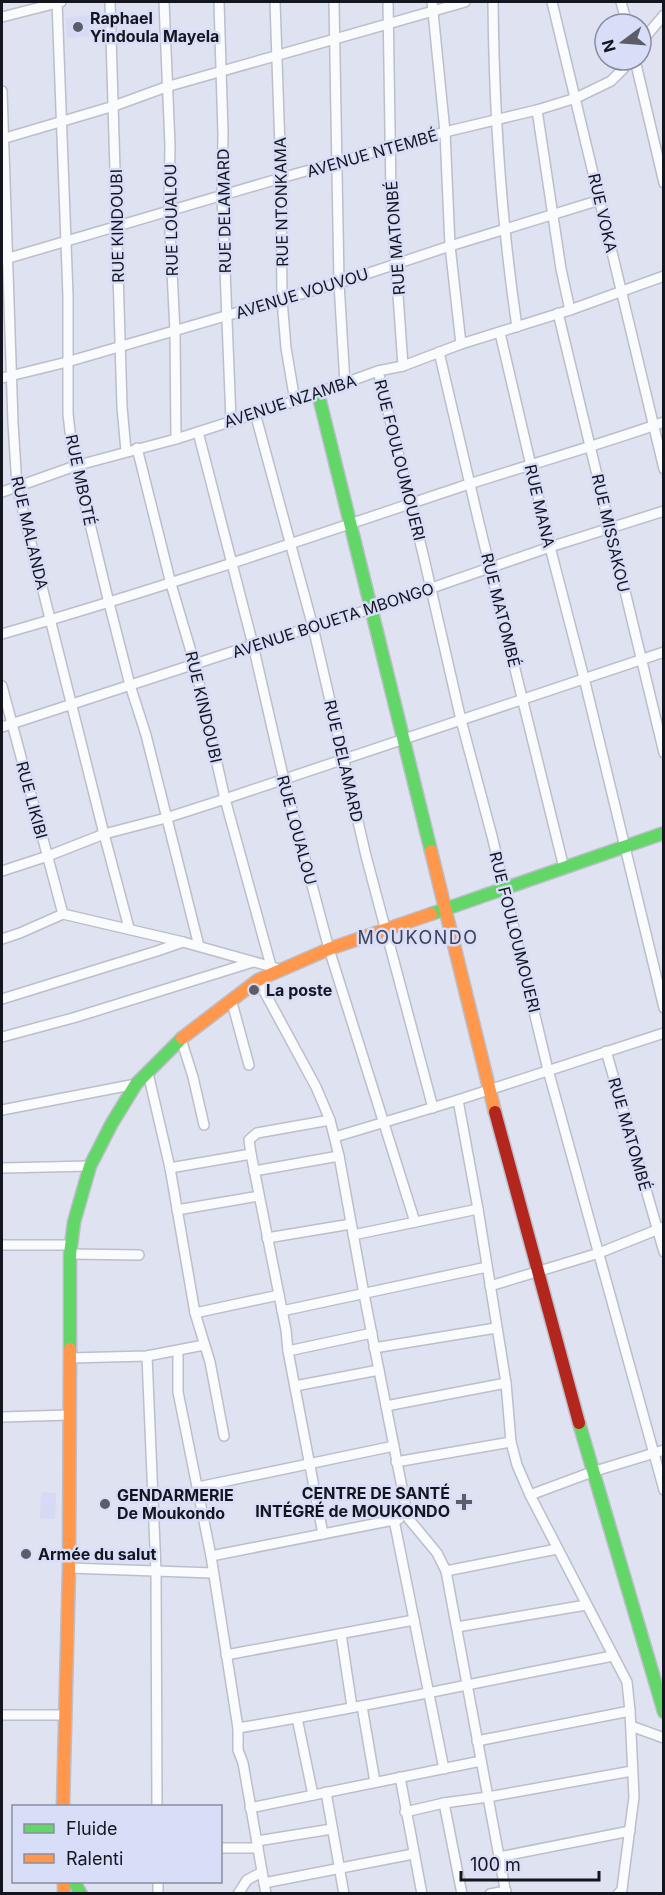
<svg xmlns="http://www.w3.org/2000/svg" width="665" height="1895" viewBox="0 0 665 1895" font-family="Inter,sans-serif">
	<style>
		.built { fill: #d6daf4 }
		.lines { fill: none; stroke-linecap: round; stroke-linejoin: round }
		.street-casing { stroke: #bcbeca; stroke-width: 12 }
		.fast-casing { stroke: #bcbeca; stroke-width: 15 }
		.slow-casing { stroke: #bcbeca; stroke-width: 15 }
		.jam-casing { stroke: #bcbeca; stroke-width: 15 }
		.street { stroke: #fafbfd; stroke-width: 9 }
		.fast { stroke: #63d668; stroke-width: 12 }
		.slow { stroke: #ff974d; stroke-width: 12 }
		.jam { stroke: #b3261e; stroke-width: 12 }
		.poi-dot { fill: #5b5d68; stroke: #d8ddf8; stroke-width: 2 }
		.labels { text-anchor: middle; dominant-baseline: central; stroke-width: 5; stroke-linejoin: round; paint-order: stroke }
		.poi-label { font-size: 16px; font-weight: bold; fill: #14161f; stroke: #d8ddf8; text-anchor: start }
		.street-label { font-size: 16px; fill: #14161f; stroke: #d8ddf8 }
		.neighbourhood-label { font-size: 18px; letter-spacing: 1.5px; fill: #3e4157; stroke: #d8ddf8 }
	</style>
	<rect width="100%" height="100%" fill="#dfe2f1"/>
	<!-- built -->
	<g class="built">
		<polygon points="89,15 89,36 67,38 66,18"/>
		<polygon points="41,1492 56,1493 55,1519 40,1518"/>
	</g>
	<g class="lines">
		<defs>
			<g id="street">
				<polyline points="57,2 68,296 68,414 72,449 109,603 130,685 146,735 199,946"/>
				<polyline points="110,2 122,407 126,451"/>
				<polyline points="164,2 170,145 169,212 175,331 176,439"/>
				<polyline points="219,2 223,134 222,195 231,420"/>
				<polyline points="275,2 281,178 282,300 286,348 295,401"/>
				<polyline points="334,2 339,283 345,384"/>
				<polyline points="388,2 391,195 403,366"/>
				<polyline points="432,2 445,132 450,246 461,344"/>
				<path d="M 493,2 C 494,111 501,219 517,327"/>
				<polyline points="552,2 664,469"/>
				<polyline points="621,2 627,24"/>
				<polyline points="2,17 61,2"/>
				<polyline points="641,42 664,15"/>
				<polyline points="635,60 664,183"/>
				<polyline points="2,91 13,423 17,487 104,834 129,928"/>
				<polyline points="537,110 561,269 570,310"/>
				<polyline points="2,139 114,106 166,87 465,2"/>
				<polyline points="2,260 281,178 445,132 537,110 576,98 611,81 624,68 629,60"/>
				<polyline points="558,313 664,753"/>
				<polyline points="500,333 550,547 584,678 664,1008"/>
				<polyline points="439,352 479,523 564,868"/>
				<polyline points="378,371 423,554 461,720 492,836 548,1070 664,1490"/>
				<polyline points="2,378 67,362 339,283 450,246 600,200"/>
				<polyline points="255,413 313,627 366,856 433,1108"/>
				<polyline points="198,432 253,645 284,780 329,949 415,1222"/>
				<polyline points="137,448 171,584 195,665 225,799 271,966"/>
				<polyline points="2,492 75,466 176,439 295,401 378,371 403,366 461,344 570,310 664,276"/>
				<path d="M 2,634 C 156,590 308,538 460,487 C 528,465 596,446 664,422"/>
				<polyline points="2,686 63,914"/>
				<polyline points="2,727 253,645 371,609 550,547 664,511"/>
				<polyline points="2,871 48,856 104,834 166,818 225,799 664,652"/>
				<polyline points="2,939 20,933 63,914 183,942 276,968"/>
				<polyline points="258,980 316,1087 330,1120 339,1156 364,1294 408,1518 437,1553 446,1571 506,1894"/>
				<polyline points="2,999 157,951 183,942"/>
				<polyline points="231,999 249,1065"/>
				<polyline points="2,1037 73,1018 253,962"/>
				<polyline points="181,1039 193,1077 204,1125"/>
				<polyline points="606,1051 664,1252"/>
				<polyline points="148,1073 170,1168 195,1313 210,1362 224,1436"/>
				<polyline points="458,1100 478,1209 506,1383 511,1442 517,1465 530,1495 627,1682 630,1711 634,1797 623,1881 622,1890 618,1894"/>
				<polyline points="2,1110 136,1084"/>
				<polyline points="335,1137 458,1100 664,1033"/>
				<polyline points="2,1168 90,1166"/>
				<polyline points="170,1168 251,1154"/>
				<polyline points="254,1171 339,1156"/>
				<polyline points="177,1210 259,1196"/>
				<polyline points="353,1235 478,1209"/>
				<polyline points="267,1238 351,1224"/>
				<polyline points="2,1245 70,1245"/>
				<polyline points="70,1254 139,1255"/>
				<polyline points="490,1286 599,1253 664,1227"/>
				<polyline points="282,1311 487,1267"/>
				<polyline points="195,1313 279,1295"/>
				<polyline points="374,1348 496,1328"/>
				<polyline points="178,1351 178,1392 211,1556 238,1728 238,1750 243,1763 266,1894"/>
				<polyline points="288,1351 372,1333"/>
				<polyline points="147,1356 156,1571 157,1806"/>
				<polyline points="70,1358 147,1356 204,1345"/>
				<polyline points="295,1386 379,1370"/>
				<polyline points="386,1406 506,1383"/>
				<polyline points="2,1417 69,1415"/>
				<polyline points="396,1462 511,1442"/>
				<polyline points="198,1487 394,1446"/>
				<polyline points="530,1495 592,1472 664,1450"/>
				<polyline points="394,1520 444,1769"/>
				<polyline points="323,1534 288,1351 286,1330 251,1154 249,1140 257,1133 330,1120"/>
				<polyline points="211,1556 399,1519"/>
				<polyline points="69,1568 213,1573"/>
				<polyline points="446,1571 557,1549"/>
				<polyline points="457,1627 586,1605"/>
				<polyline points="341,1634 352,1707"/>
				<polyline points="226,1655 414,1620"/>
				<polyline points="362,1706 375,1782"/>
				<polyline points="2,1715 65,1715"/>
				<polyline points="297,1718 313,1795"/>
				<polyline points="631,1726 664,1738"/>
				<path d="M 238,1728 C 363,1708 487,1680 613,1656"/>
				<polyline points="477,1741 630,1711"/>
				<polyline points="400,1777 422,1894"/>
				<polyline points="326,1792 344,1894"/>
				<polyline points="444,1803 462,1894"/>
				<polyline points="250,1808 481,1761"/>
				<polyline points="405,1812 444,1803 488,1797 632,1771"/>
				<polyline points="257,1841 332,1829"/>
				<polyline points="220,1848 258,1848"/>
				<polyline points="499,1857 630,1831"/>
				<polyline points="158,1882 158,1894"/>
				<polyline points="264,1883 413,1854"/>
				<polyline points="238,1894 247,1880 262,1872"/>
				<polyline points="490,1894 506,1891"/>
			</g>
			<g id="fast">
				<polyline points="318,393 431,851"/>
				<polyline points="431,914 664,833"/>
				<polyline points="70,1349 70,1254 74,1222 90,1166 112,1123 136,1084 182,1038"/>
				<polyline points="579,1423 664,1712"/>
				<polyline points="74,1882 81,1894"/>
			</g>
			<g id="slow">
				<polyline points="431,851 495,1112"/>
				<polyline points="182,1038 258,980 329,949 431,914"/>
				<polyline points="63,1806 69,1568 70,1349"/>
				<polyline points="64,1882 64,1894"/>
			</g>
			<polyline id="jam" points="495,1112 579,1423"/>
		</defs>
		<!-- street casing -->
		<use href="#street" class="street-casing"/>
		<!-- fast casing -->
		<use href="#fast" class="fast-casing"/>
		<!-- slow casing -->
		<use href="#slow" class="slow-casing"/>
		<!-- jam casing -->
		<use href="#jam" class="jam-casing"/>
		<!-- street -->
		<use href="#street" class="street"/>
		<!-- fast -->
		<use href="#fast" class="fast"/>
		<!-- slow -->
		<use href="#slow" class="slow"/>
		<!-- jam -->
		<use href="#jam" class="jam"/>
	</g>
	<!-- markers -->
	<g class="poi-dot">
		<circle cx="78" cy="27" r="6"/>
		<circle cx="254" cy="990" r="6"/>
		<path d="M461 1493h6v6h6v6h-6v6h-6v-6h-6v-6h6z"/>
		<circle cx="105" cy="1504" r="6"/>
		<circle cx="26" cy="1554" r="6"/>
	</g>
	<g class="labels">
		<!-- poi labels -->
		<g class="poi-label">
			<text x="90" y="18">Raphael<tspan x="90" dy="18">Yindoula Mayela</tspan></text>
			<text x="266" y="990">La poste</text>
			<text x="450" y="1493" text-anchor="end">CENTRE DE SANTÉ<tspan x="450" dy="18">INTÉGRÉ de MOUKONDO</tspan></text>
			<text x="117" y="1495">GENDARMERIE<tspan x="117" dy="18">De Moukondo</tspan></text>
			<text x="38" y="1554">Armée du salut</text>
		</g>
		<!-- street labels -->
		<g class="street-label">
			<text transform="translate(372 153) rotate(-16)">AVENUE NTEMBÉ</text>
			<text transform="translate(281 202) rotate(-91)">RUE NTONKAMA</text>
			<text transform="translate(224 211) rotate(-91)">RUE DELAMARD</text>
			<text transform="translate(603 213) rotate(77)">RUE VOKA</text>
			<text transform="translate(171 220) rotate(-91)">RUE LOUALOU</text>
			<text transform="translate(117 226) rotate(-91)">RUE KINDOUBI</text>
			<text transform="translate(395 238) rotate(-94)">RUE MATONBÉ</text>
			<text transform="translate(302 293) rotate(-17)">AVENUE VOUVOU</text>
			<text transform="translate(290 401) rotate(-18)">AVENUE NZAMBA</text>
			<text transform="translate(400 460) rotate(76)">RUE FOULOUMOUERI</text>
			<text transform="translate(81 480) rotate(78)">RUE MBOTÉ</text>
			<text transform="translate(540 506) rotate(77)">RUE MANA</text>
			<text transform="translate(30 533) rotate(77)">RUE MALANDA</text>
			<text transform="translate(611 533) rotate(77)">RUE MISSAKOU</text>
			<text transform="translate(501 610) rotate(76)">RUE MATOMBÉ</text>
			<text transform="translate(333 620) rotate(-18)">AVENUE BOUETA MBONGO</text>
			<text transform="translate(204 707) rotate(77)">RUE KINDOUBI</text>
			<text transform="translate(344 761) rotate(77)">RUE DELAMARD</text>
			<text transform="translate(32 800) rotate(75)">RUE LIKIBI</text>
			<text transform="translate(297 830) rotate(75)">RUE LOUALOU</text>
			<text transform="translate(515 932) rotate(76)">RUE FOULOUMOUERI</text>
			<text transform="translate(630 1134) rotate(74)">RUE MATOMBÉ</text>
		</g>
		<!-- neighbourhood labels -->
		<g class="neighbourhood-label">
			<text x="418" y="937">MOUKONDO</text>
		</g>
	</g>
	<!-- border -->
	<rect width="665" height="1895" fill="none" stroke="#14161f" stroke-width="6"/>
	<!-- legend -->
	<rect x="12" y="1805" width="210" height="78" fill="#d8ddf8" stroke="#8a8da1" stroke-width="1.5"/>
	<rect x="24" y="1824" width="30" height="9" fill="#63d668" stroke="#8a8da1" stroke-width="1.5"/>
	<text x="66" y="1835" font-size="18" fill="#14161f">Fluide</text>
	<rect x="24" y="1854" width="30" height="9" fill="#ff974d" stroke="#8a8da1" stroke-width="1.5"/>
	<text x="66" y="1865" font-size="18" fill="#14161f">Ralenti</text>
	<!-- north arrow -->
	<g transform="translate(623 42) rotate(254)"><circle r="28" fill="#d8ddf8" stroke="#8a8da1" stroke-width="1.5"/>
	<path d="M0-4.5L10 22L0 15L-10 22Z" fill="#5b5d68"/>
	<text y="-9" font-size="16" font-weight="bold" text-anchor="middle" fill="#14161f">N</text>
	</g>
	<!-- scale -->
	<path d="M461 1871v9h138v-9" fill="none" stroke="#14161f" stroke-width="3"/>
	<text x="470" y="1871" font-size="18" fill="#14161f" stroke="#d8ddf8" stroke-width="4.5" paint-order="stroke">100 m</text>
</svg>
